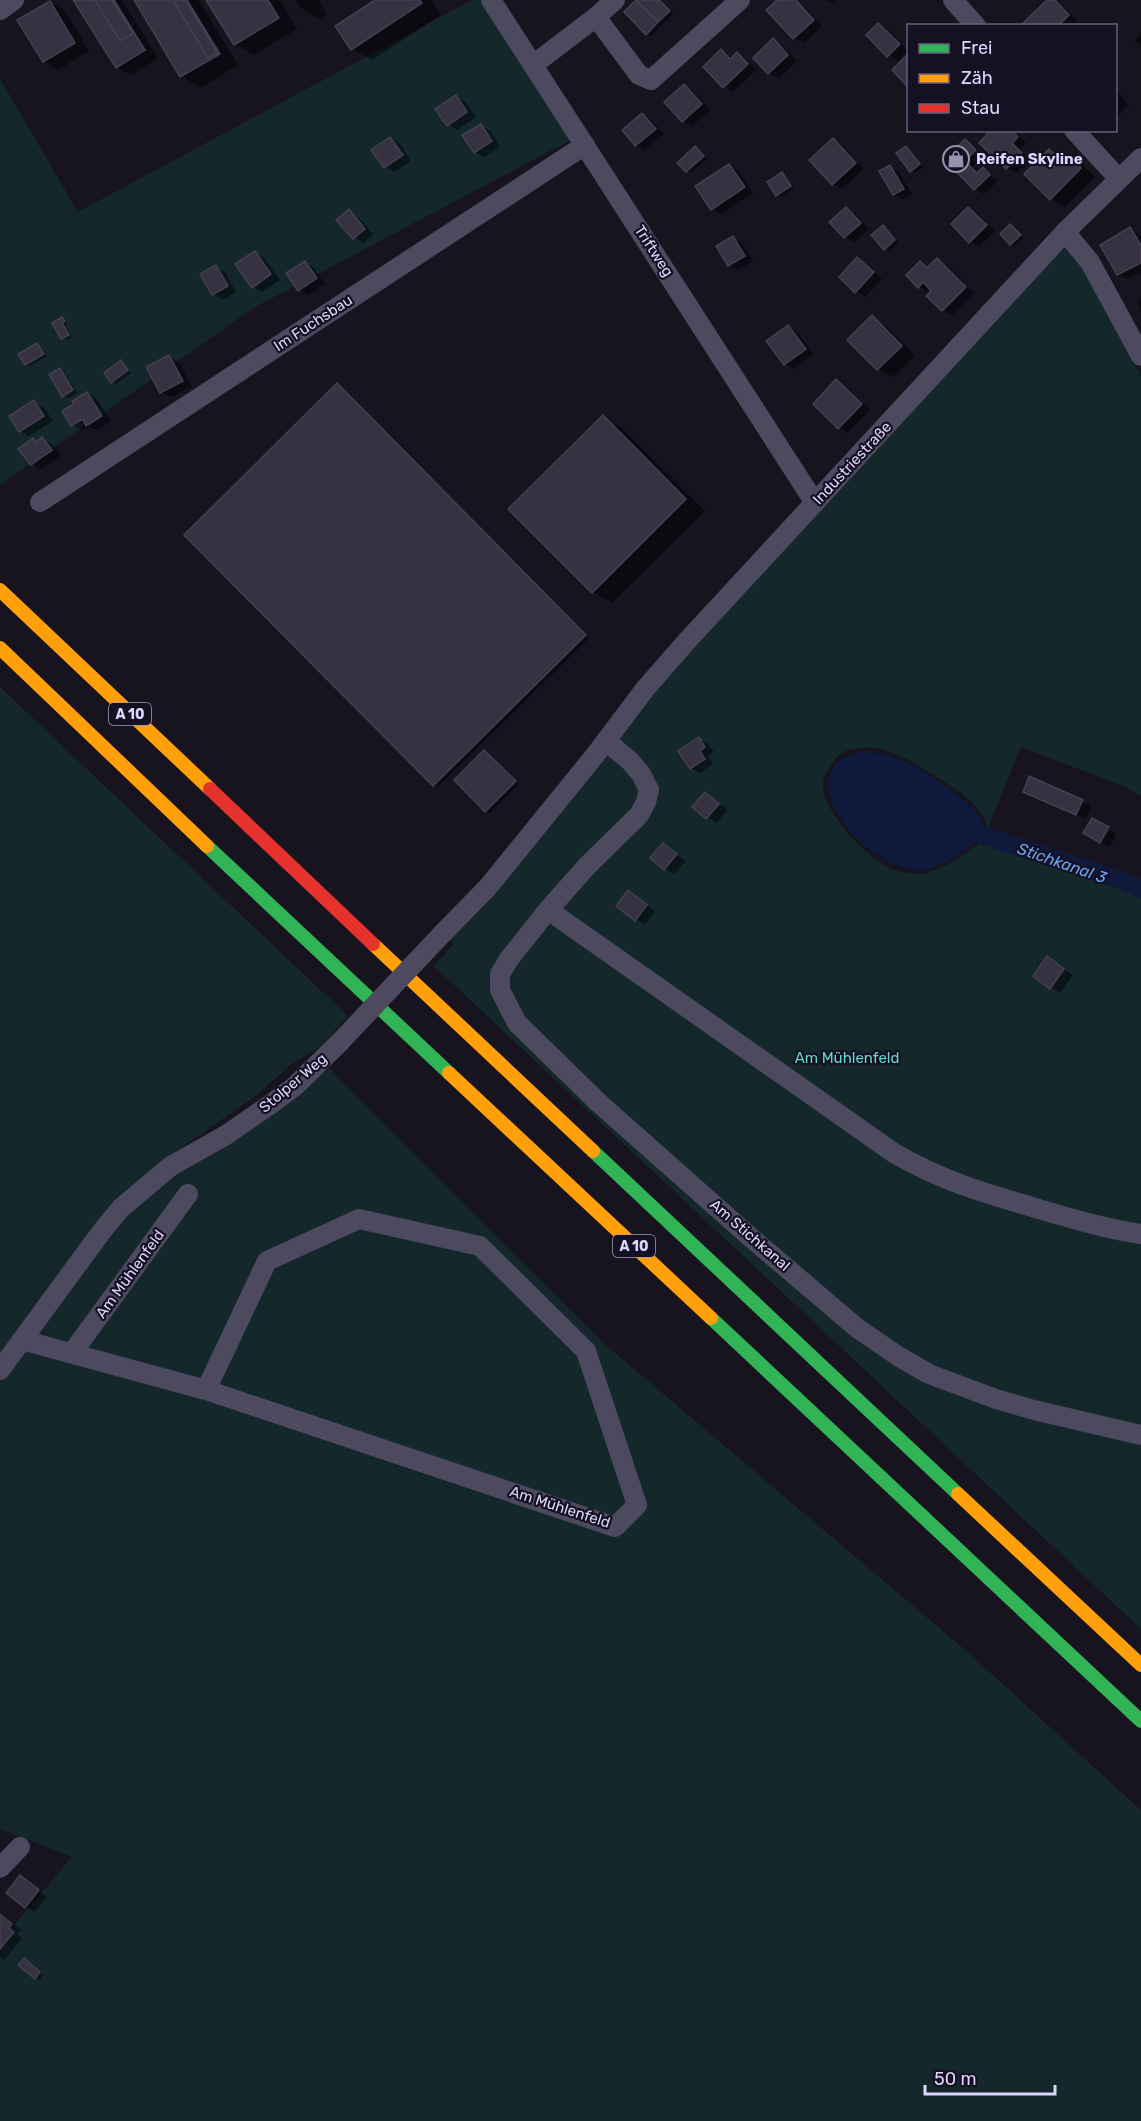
<svg xmlns="http://www.w3.org/2000/svg" width="1141" height="2121" viewBox="0 0 1141 2121" font-family="Rubik,sans-serif">
	<style>
		.green { fill: #14282b }
		.water { fill: #0f193c }
		.shadow { fill: #0007 }
		.lines { fill: none; stroke-linecap: round; stroke-linejoin: round }
		.canal { stroke: #0f193c; stroke-width: 18 }
		.building { fill: #373241; stroke: #453f52; stroke-width: 1.5 }
		.street { stroke: #4d4a5f; stroke-width: 20 }
		.fast { stroke: #30b455; stroke-width: 14 }
		.slow { stroke: #ff9f0a; stroke-width: 14 }
		.jam { stroke: #e5322d; stroke-width: 14 }
		.street-bridge { stroke: #4d4a5f; stroke-width: 20 }
		.labels { text-anchor: middle; dominant-baseline: central; stroke-width: 4.5; stroke-linejoin: round; paint-order: stroke }
		.shield { fill: #161023; stroke: #a29abb; stroke-width: 1.5 }
		.shield-label { font-size: 14px; font-weight: bold; fill: #ded5fc }
		.poi-label { font-size: 15px; font-weight: bold; fill: #ded5fc; stroke: #161023; text-anchor: start }
		.street-label { font-size: 15px; fill: #ded5fc; stroke: #161023 }
		.park-label { font-size: 15px; fill: #66d7c8; stroke: #161023 }
		.water-label { font-size: 16px; font-style: italic; fill: #6ba5f4; stroke: #161023 }
	</style>
	<rect width="100%" height="100%" fill="#17141f"/>
	<!-- green -->
	<g class="green">
		<polygon points="472,0 480,0 571,140 255,307 0,485 0,79 78,212"/>
		<path d="M 1064,245 L 1084,269 L 1141,376 L 1141,796 L 1123,786 L 1021,747 L 987,831 C 986,826 985,818 982,814 C 968,793 941,780 921,767 C 894,749 847,733 829,768 C 826,773 823,779 823,785 C 822,809 859,848 878,861 C 889,869 903,874 916,874 C 938,875 965,854 981,842 L 1120,886 L 1141,896 L 1141,1629 L 434,966 L 454,944 L 447,937 L 651,690 L 813,520 Z"/>
		<polygon points="0,687 348,1016 321,1046 290,1065 257,1095 168,1157 282,1108 329,1068 608,1347 964,1649 1141,1810 1141,2121 0,2121 0,1942 72,1857 0,1829"/>
	</g>
	<!-- water -->
	<path class="water" d="M 862,752 C 876,753 891,755 904,761 C 924,769 968,800 980,818 C 983,822 983,830 984,836 C 967,848 940,870 918,870 C 867,871 780,767 862,752 Z"/>
	<!-- shadow -->
	<g class="shadow">
		<polygon points="75,0 122,0 158,58 131,75 117,67"/>
		<polygon points="135,0 199,0 238,65 201,88 181,76"/>
		<polygon points="208,0 280,0 297,29 254,55 235,44"/>
		<polygon points="295,0 318,0 327,14 319,19 300,7"/>
		<polygon points="378,0 431,0 441,15 372,60 352,49"/>
		<polygon points="639,0 659,0 673,14 651,36 647,34"/>
		<polygon points="779,0 798,0 822,26 804,43 794,38"/>
		<polygon points="826,0 838,0 834,4"/>
		<polygon points="1049,0 1055,0 1060,3 1077,21 1073,26 1022,26"/>
		<polygon points="50,2 65,11 89,51 58,70 44,61"/>
		<polygon points="879,25 888,30 908,50 898,61 888,55"/>
		<polygon points="1141,34 1141,46 1135,41"/>
		<polygon points="773,40 782,46 797,61 779,78 769,73"/>
		<polygon points="721,51 733,58 737,54 746,60 756,70 733,92 724,86"/>
		<polygon points="684,86 693,91 710,110 692,126 683,121"/>
		<polygon points="1116,90 1129,105 1116,117"/>
		<polygon points="456,97 466,102 476,117 457,130 448,125"/>
		<polygon points="642,114 651,120 664,134 645,150 636,145"/>
		<polygon points="481,125 490,131 500,147 484,157 475,152"/>
		<polygon points="967,130 979,130 974,135"/>
		<polygon points="993,130 1014,130 1026,143 1020,149 1030,159 1016,173 1007,168"/>
		<polygon points="390,138 400,144 411,161 394,172 385,167"/>
		<polygon points="833,140 842,145 864,169 842,189 833,184"/>
		<polygon points="965,141 974,146 984,156 973,167 980,173 983,169 998,181 984,194 975,189 946,159"/>
		<polygon points="906,147 910,150 923,167 915,173 911,170"/>
		<polygon points="695,148 707,159 691,173 687,171"/>
		<polygon points="1049,151 1065,160 1068,157 1083,165 1095,177 1065,207 1051,198"/>
		<polygon points="729,166 738,171 753,193 722,214 712,209"/>
		<polygon points="890,166 899,172 912,194 903,199 894,194"/>
		<polygon points="782,174 786,176 794,188 781,197 777,195"/>
		<polygon points="969,208 978,214 995,231 979,247 970,241"/>
		<polygon points="846,209 855,214 869,229 854,243 845,237 831,222"/>
		<polygon points="349,211 358,217 373,234 363,243 354,237"/>
		<polygon points="1010,225 1024,238 1015,246 1011,243"/>
		<polygon points="883,227 899,243 889,251 885,249"/>
		<polygon points="1130,229 1141,236 1141,273 1127,279 1118,274"/>
		<polygon points="733,238 742,243 753,261 738,270 729,265"/>
		<polygon points="255,253 264,258 280,280 262,292 253,287"/>
		<polygon points="857,259 867,264 882,279 865,297 856,291"/>
		<polygon points="938,260 947,265 974,293 952,315 943,310 931,289 928,292 919,286 920,263 929,268"/>
		<polygon points="305,262 314,268 325,284 309,295 300,290"/>
		<polygon points="216,267 225,272 236,292 223,300 213,294"/>
		<polygon points="1141,300 1141,311 1137,302"/>
		<polygon points="872,317 886,326 915,355 893,377 878,369 850,340"/>
		<polygon points="62,319 68,324 65,325 72,337 67,340 62,338 54,323"/>
		<polygon points="788,327 797,332 814,354 794,369 785,364"/>
		<polygon points="37,344 41,347 47,356 30,366 26,364"/>
		<polygon points="169,357 179,362 192,387 171,397 161,392"/>
		<polygon points="121,362 131,373 116,384 112,382"/>
		<polygon points="60,369 64,372 77,393 68,398 64,395"/>
		<polygon points="837,381 846,387 870,410 848,433 839,428"/>
		<polygon points="341,388 589,638 438,787 434,785"/>
		<polygon points="87,393 97,399 111,421 97,430 89,426 82,430 72,425 76,405"/>
		<polygon points="34,402 44,407 53,421 29,436 20,431"/>
		<polygon points="603,417 622,428 705,511 612,603 593,592"/>
		<polygon points="33,439 38,442 42,439 52,444 61,456 41,469 32,464"/>
		<polygon points="699,739 708,744 714,752 708,756 713,764 700,773 691,768"/>
		<polygon points="485,752 519,784 490,813 486,810"/>
		<polygon points="706,794 728,810 716,823 694,807"/>
		<polygon points="1034,797 1082,801 1091,806 1086,819"/>
		<polygon points="1092,820 1117,834 1110,847 1085,833"/>
		<polygon points="664,845 686,861 674,874 665,869"/>
		<polygon points="629,892 655,911 645,925 635,919"/>
		<polygon points="1048,958 1073,975 1060,993 1051,987"/>
		<polygon points="21,1877 47,1897 35,1912 26,1906"/>
		<polygon points="0,1913 21,1930 17,1934 22,1938 4,1960 0,1957"/>
		<polygon points="28,1963 44,1975 40,1980 36,1978"/>
	</g>
	<g class="lines">
		<!-- canal -->
		<polyline class="canal" points="984,836 1124,881 1141,889"/>
	</g>
	<!-- building -->
	<g class="building">
		<polygon points="73,0 114,0 145,50 116,68"/>
		<polygon points="95,0 112,0 133,33 120,41"/>
		<polygon points="134,0 187,0 220,54 180,77"/>
		<polygon points="173,0 186,0 217,53 208,58"/>
		<polygon points="206,0 268,0 279,18 234,45"/>
		<polygon points="375,0 420,0 422,3 351,50 335,26"/>
		<polygon points="636,0 659,0 670,11 658,22"/>
		<polygon points="636,0 658,22 646,35 624,12"/>
		<polygon points="777,0 796,0 814,20 793,39 766,10"/>
		<polygon points="1047,0 1055,0 1069,15 1058,26 1020,26"/>
		<polygon points="50,1 75,43 43,62 17,20"/>
		<polygon points="878,23 900,44 887,57 866,35"/>
		<polygon points="773,38 788,55 768,74 753,58"/>
		<polygon points="721,49 730,59 737,52 748,64 723,88 703,67"/>
		<polygon points="908,54 908,87 892,70"/>
		<polygon points="684,84 702,104 682,122 664,102"/>
		<polygon points="456,95 467,112 447,126 435,109"/>
		<polygon points="642,113 656,129 635,146 622,130"/>
		<polygon points="481,124 492,141 474,153 462,135"/>
		<polygon points="991,130 1012,130 1018,137 1012,143 1022,153 1006,169 979,143"/>
		<polygon points="390,137 403,155 384,168 371,150"/>
		<polygon points="833,138 856,163 832,185 809,160"/>
		<polygon points="965,139 976,150 965,161 977,173 983,167 990,175 974,190 944,159"/>
		<polygon points="695,146 704,156 686,172 677,163"/>
		<polygon points="906,146 920,164 910,172 896,153"/>
		<polygon points="1049,149 1062,161 1068,155 1081,168 1050,200 1024,174"/>
		<polygon points="729,164 745,187 711,210 695,186"/>
		<polygon points="890,165 904,189 893,195 879,171"/>
		<polygon points="782,172 791,186 776,196 767,182"/>
		<polygon points="846,207 861,223 844,238 829,222"/>
		<polygon points="968,207 987,225 969,243 951,224"/>
		<polygon points="349,209 365,229 353,239 336,220"/>
		<polygon points="1010,224 1021,235 1010,245 1000,234"/>
		<polygon points="883,225 895,240 884,250 871,235"/>
		<polygon points="1130,227 1141,245 1141,263 1117,275 1100,245"/>
		<polygon points="733,236 745,256 728,266 716,246"/>
		<polygon points="255,251 271,274 252,288 235,264"/>
		<polygon points="857,257 874,272 855,293 839,277"/>
		<polygon points="937,258 966,287 942,311 926,296 931,291 923,282 918,288 906,275 920,261 927,268"/>
		<polygon points="305,261 317,278 298,291 286,273"/>
		<polygon points="216,265 228,286 212,295 200,274"/>
		<polygon points="872,315 902,346 877,370 847,340"/>
		<polygon points="62,317 65,321 62,323 69,335 61,339 52,323"/>
		<polygon points="788,325 806,349 784,365 766,341"/>
		<polygon points="37,343 44,354 25,365 18,354"/>
		<polygon points="169,355 183,381 160,393 146,367"/>
		<polygon points="121,360 128,370 111,383 104,373"/>
		<polygon points="60,368 73,390 62,397 49,374"/>
		<polygon points="836,379 862,404 838,429 813,404"/>
		<polygon points="337,383 586,635 433,786 184,535"/>
		<polygon points="87,392 102,416 86,426 83,419 71,426 62,411 74,404 72,401"/>
		<polygon points="34,400 44,416 19,432 9,416"/>
		<polygon points="603,415 686,499 592,593 508,509"/>
		<polygon points="42,437 52,450 31,465 18,449 33,438 36,442"/>
		<polygon points="699,737 705,747 700,751 705,759 690,769 678,751"/>
		<polygon points="484,750 516,781 485,812 454,780"/>
		<polygon points="1029,776 1083,800 1076,815 1023,792"/>
		<polygon points="705,792 719,804 706,819 692,807"/>
		<polygon points="1092,818 1109,827 1100,843 1083,833"/>
		<polygon points="663,843 677,854 664,870 650,858"/>
		<polygon points="628,890 647,905 635,921 616,906"/>
		<polygon points="1047,956 1064,969 1050,989 1033,976"/>
		<polygon points="20,1875 39,1890 25,1908 6,1893"/>
		<polygon points="0,1914 12,1924 9,1928 14,1932 0,1949"/>
		<polygon points="24,1958 40,1972 35,1979 18,1965"/>
	</g>
	<g class="lines">
		<!-- street -->
		<g class="street">
			<polyline points="491,0 815,503"/>
			<polyline points="953,0 976,26"/>
			<polyline points="0,10 14,0"/>
			<polyline points="596,17 639,75 651,80 740,0"/>
			<polyline points="533,65 596,17 615,0"/>
			<polyline points="1074,130 1119,179"/>
			<polyline points="1065,232 1090,262 1141,356"/>
			<polyline points="40,502 585,145"/>
			<polyline points="606,741 630,761 641,774 649,790 646,802 639,815 587,866 548,910 509,959 500,974 500,990 517,1023 599,1103 749,1236 857,1328 898,1356 929,1374 996,1399 1034,1410 1141,1435"/>
			<path d="M 548,910 L 894,1153 C 944,1182 985,1193 1039,1209 C 1073,1219 1106,1229 1141,1234"/>
			<polyline points="442,934 488,887 596,754 645,689 686,642 1065,232 1141,158"/>
			<polyline points="22,1340 206,1390 267,1261 359,1219 480,1246 586,1351 637,1505 615,1527 206,1390"/>
			<polyline points="72,1353 188,1194"/>
			<polyline points="0,1370 102,1231 121,1208 171,1166 226,1135 271,1104 295,1086 340,1042"/>
			<polyline points="0,1868 20,1847"/>
		</g>
		<!-- fast -->
		<g class="fast">
			<polyline points="207,846 449,1073"/>
			<polyline points="593,1151 958,1494"/>
			<polyline points="711,1318 1141,1721"/>
		</g>
		<!-- slow -->
		<g class="slow">
			<polyline points="0,590 210,789"/>
			<polyline points="0,648 207,846"/>
			<polyline points="373,944 593,1151"/>
			<polyline points="449,1073 711,1318"/>
			<polyline points="958,1494 1141,1665"/>
		</g>
		<!-- jam -->
		<polyline class="jam" points="210,789 373,944"/>
		<!-- street-bridge -->
		<polyline class="street-bridge" points="340,1042 442,934"/>
	</g>
	<!-- icons -->
	<defs>
		<symbol id="shop-ring" viewBox="-11 -11 22 22"><circle r="9.5" fill="#161023" stroke="#9891af" stroke-width="1.5"/><path d="M-5-2.5h2.3a2.7 3.5 0 0 1 5.4 0H5L5.5 6h-11ZM-1.5-2.5h3a1.5 2.3 0 0 0-3 0Z" fill="#9891af"/></symbol>
	</defs>
	<g fill-rule="evenodd">
		<use href="#shop-ring" x="941" y="144" width="30" height="30"/>
	</g>
	<g class="labels">
		<!-- shield labels -->
		<g class="shield">
			<rect x="109" y="703" width="42" height="22" rx="4.5"/>
			<rect x="613" y="1235" width="42" height="22" rx="4.5"/>
		</g>
		<g class="shield-label">
			<text x="130" y="714">A 10</text>
			<text x="634" y="1246">A 10</text>
		</g>
		<!-- poi labels -->
		<g class="poi-label">
			<text x="976" y="159">Reifen Skyline</text>
		</g>
		<!-- street labels -->
		<g class="street-label">
			<text transform="translate(654 251) rotate(57)">Triftweg</text>
			<text transform="translate(313 323) rotate(-33)">Im Fuchsbau</text>
			<text transform="translate(852 463) rotate(-47)">Industriestraße</text>
			<text transform="translate(293 1083) rotate(-40)">Stolper Weg</text>
			<text transform="translate(750 1235) rotate(41)">Am Stichkanal</text>
			<text transform="translate(130 1274) rotate(-54)">Am Mühlenfeld</text>
			<text transform="translate(560 1507) rotate(18)">Am Mühlenfeld</text>
		</g>
		<!-- park labels -->
		<g class="park-label">
			<text x="847" y="1058">Am Mühlenfeld</text>
		</g>
		<!-- water labels -->
		<g class="water-label">
			<text transform="translate(1062 863) rotate(19)">Stichkanal 3</text>
		</g>
	</g>
	<!-- legend -->
	<rect x="907" y="24" width="210" height="108" fill="#161023" stroke="#665f7a" stroke-width="1.5"/>
	<rect x="919" y="44" width="30" height="9" fill="#30b455" stroke="#665f7a" stroke-width="1.5"/>
	<text x="961" y="54" font-size="18" fill="#ded5fc">Frei</text>
	<rect x="919" y="74" width="30" height="9" fill="#ff9f0a" stroke="#665f7a" stroke-width="1.5"/>
	<text x="961" y="84" font-size="18" fill="#ded5fc">Zäh</text>
	<rect x="919" y="104" width="30" height="9" fill="#e5322d" stroke="#665f7a" stroke-width="1.5"/>
	<text x="961" y="114" font-size="18" fill="#ded5fc">Stau</text>
	<!-- scale -->
	<path d="M925 2085v9h130v-9" fill="none" stroke="#ded5fc" stroke-width="3"/>
	<text x="934" y="2085" font-size="18" fill="#ded5fc" stroke="#161023" stroke-width="4.5" paint-order="stroke">50 m</text>
</svg>
